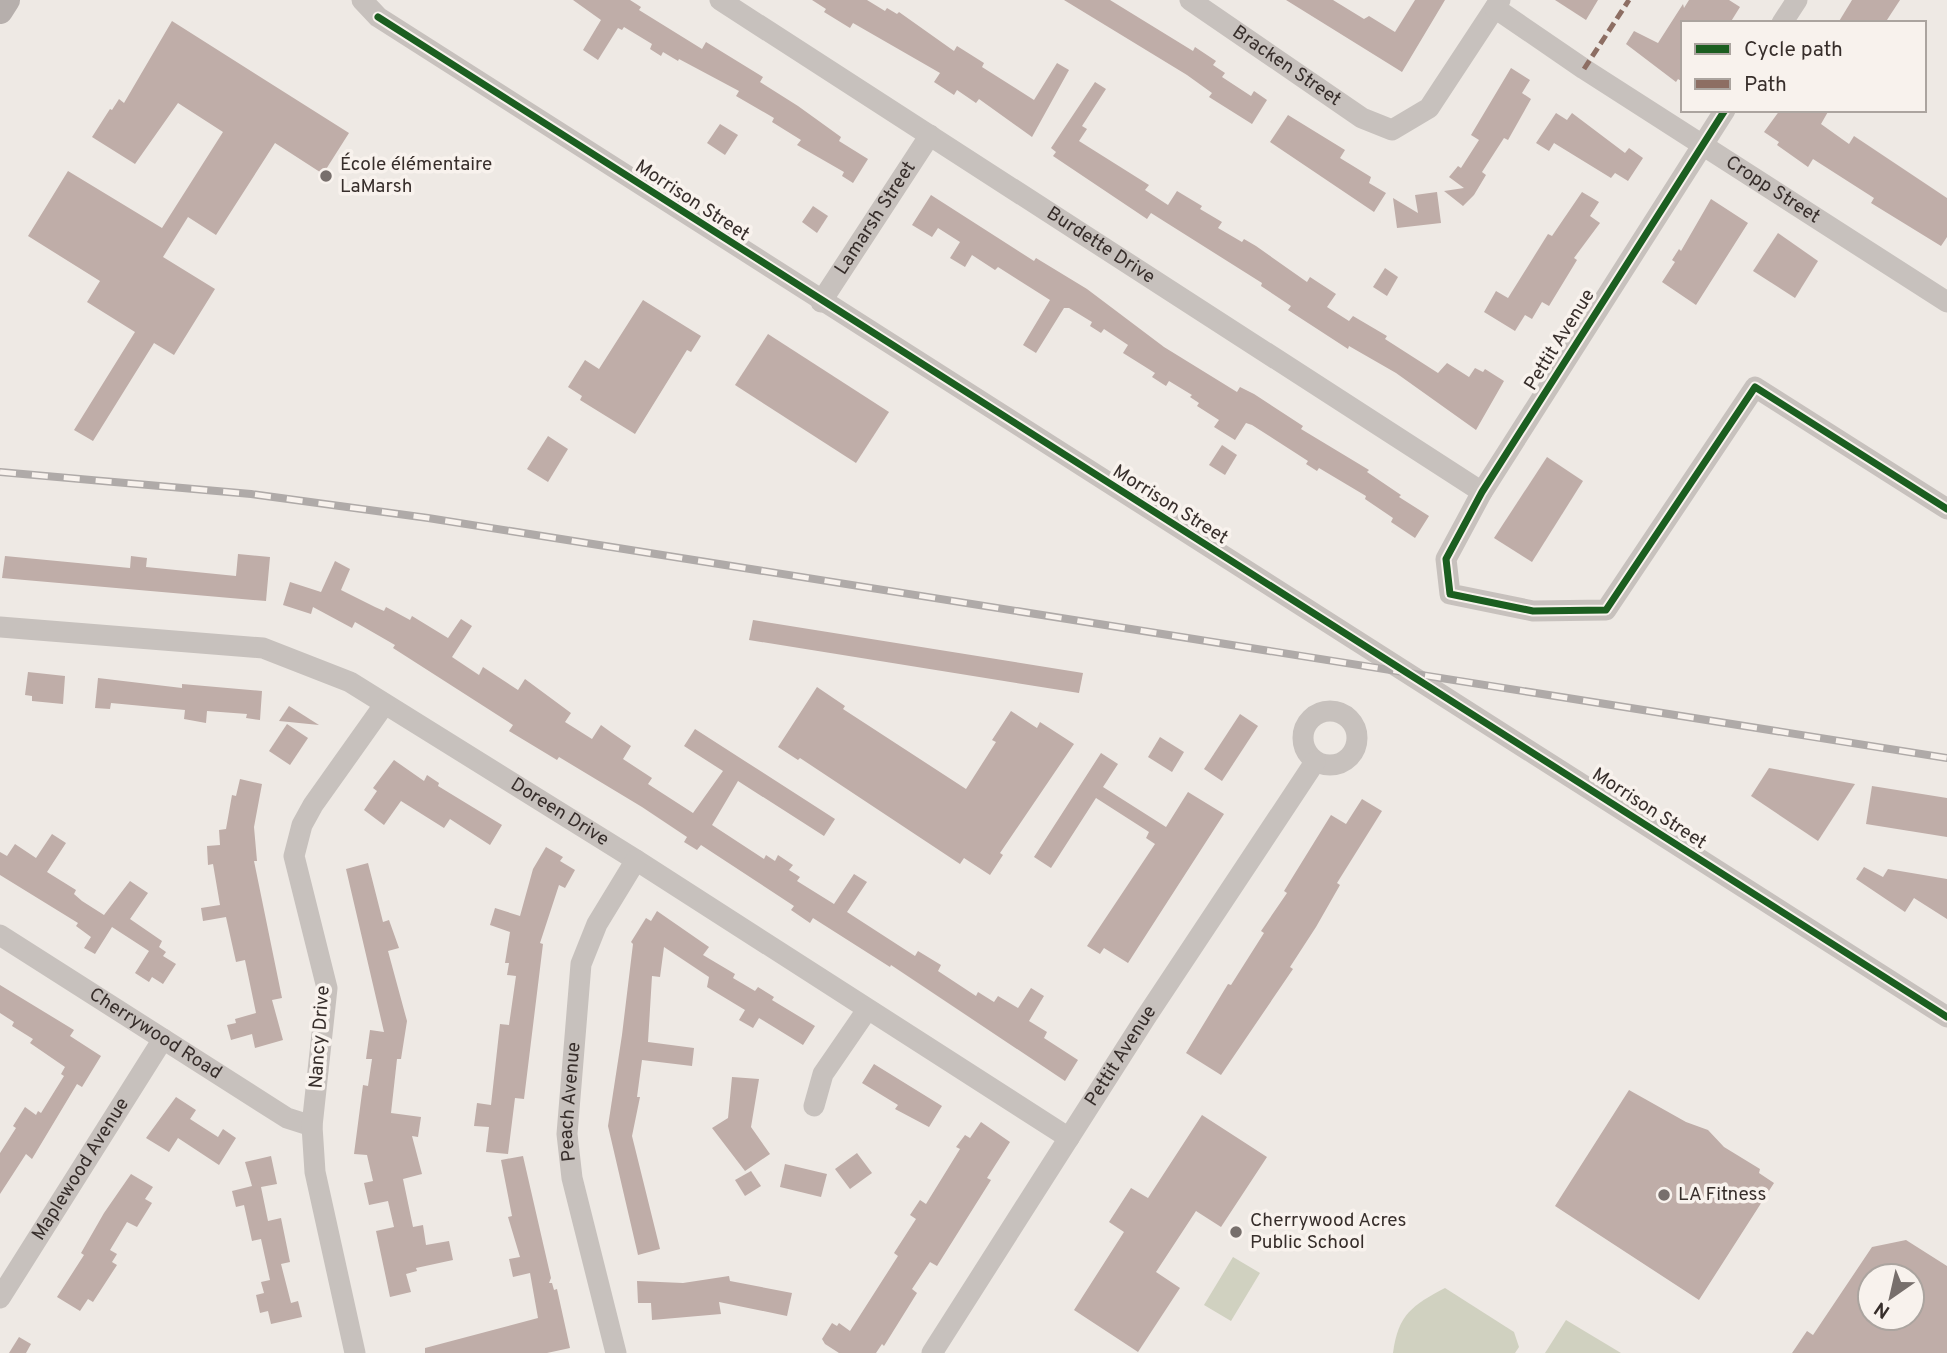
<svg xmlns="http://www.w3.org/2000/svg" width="1947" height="1353" viewBox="0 0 1947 1353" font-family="Overpass,sans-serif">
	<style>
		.green { fill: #d0d1c0 }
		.building { fill: #bfada8; fill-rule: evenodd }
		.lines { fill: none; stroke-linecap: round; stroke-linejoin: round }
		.minor { stroke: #c7c1bd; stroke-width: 21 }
		.major { stroke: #b6afac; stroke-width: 26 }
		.rail-casing { stroke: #afaaa8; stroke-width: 8 }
		.rail { stroke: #f8f2ed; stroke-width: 5; stroke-dasharray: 16; stroke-linecap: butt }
		.quiet { stroke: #8d6e63; stroke-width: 5; stroke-dasharray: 10 5; stroke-linecap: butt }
		.cycleway-casing { stroke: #f8f2ed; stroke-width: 11 }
		.cycleway { stroke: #1b5e20; stroke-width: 7 }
		.poi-dot { fill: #776f6c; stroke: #f8f2ed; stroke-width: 2.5 }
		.labels { text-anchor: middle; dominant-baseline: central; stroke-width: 7; stroke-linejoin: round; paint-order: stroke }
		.street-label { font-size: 19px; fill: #372e2b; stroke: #f8f2ed }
		.poi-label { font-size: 19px; fill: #372e2b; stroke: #f8f2ed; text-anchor: start }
	</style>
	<rect width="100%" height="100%" fill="#eee9e4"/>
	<!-- green -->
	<g class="green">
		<polygon points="1233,1257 1260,1273 1231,1321 1204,1305"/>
		<path d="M 1445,1288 L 1514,1332 L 1519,1347 L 1515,1353 L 1393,1353 C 1398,1314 1413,1305 1445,1288 Z"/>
		<polygon points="1566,1320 1621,1353 1545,1353"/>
	</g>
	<!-- building -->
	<g class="building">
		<polygon points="573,0 630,0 641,7 639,10 702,49 706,42 763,77 760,82 798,106 841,137 839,141 868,159 853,183 842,176 844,172 797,145 801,140 772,122 774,118 736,96 739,91 679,59 678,61 663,52 661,56 650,49 652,44 624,27 622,30 618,28 598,60 583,50 601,20"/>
		<polygon points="812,0 867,0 885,11 887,8 897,14 899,12 954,51 957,46 984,63 982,67 1034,100 1057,63 1069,70 1032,137 979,99 976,103 957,90 954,95 934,82 940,73 853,23 850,28 824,12 826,9"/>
		<polygon points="1064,0 1110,0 1193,51 1195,47 1216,61 1213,65 1225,73 1222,77 1251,96 1254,91 1267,100 1252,124 1209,97 1212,93 1187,75"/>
		<polygon points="1286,0 1333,0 1364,19 1369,16 1395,32 1415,0 1445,0 1402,72"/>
		<polygon points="1555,0 1598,0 1586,20"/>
		<polygon points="1689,0 1729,0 1740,7 1730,23 1683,23 1683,82 1678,79 1676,82 1626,44 1634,31 1658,43 1683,4 1684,8"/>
		<polygon points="1852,0 1900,0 1885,23 1838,23"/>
		<polygon points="172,21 349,133 323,174 275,143 216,235 188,217 163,257 215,289 174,355 154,343 93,441 74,430 135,332 87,302 100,281 28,236 68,171 162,228 223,132 178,103 135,164 92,137 110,109 112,110 119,99 124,103"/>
		<polygon points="1511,68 1530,80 1522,93 1531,99 1508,140 1504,138 1482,172 1486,175 1474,195 1463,206 1444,191 1464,188 1449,177 1458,166 1461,168 1479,140 1471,135"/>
		<polygon points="1095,82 1106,89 1082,126 1087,129 1079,141 1149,185 1145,190 1168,205 1177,191 1202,206 1200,209 1222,222 1218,228 1242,242 1244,239 1256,246 1307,282 1310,277 1336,294 1327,307 1349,321 1353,316 1387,336 1385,339 1438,373 1447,363 1469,377 1475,368 1483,372 1485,369 1504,381 1476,430 1396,373 1349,346 1348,349 1288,310 1291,306 1261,286 1262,283 1151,213 1147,219 1053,156 1056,152 1051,148"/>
		<polygon points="1780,110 1829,110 1821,124 1849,144 1854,136 1947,198 1947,237 1941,246 1871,203 1874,198 1813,159 1808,167 1777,145 1779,142 1764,132"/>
		<polygon points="1556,113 1567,120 1572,113 1625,153 1629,148 1643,158 1628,181 1615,173 1611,178 1554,143 1549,151 1536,143"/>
		<polygon points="1288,115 1345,150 1340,158 1371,177 1369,183 1386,193 1374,212 1270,142"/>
		<polygon points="720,124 738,135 725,155 707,143"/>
		<polygon points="1437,192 1441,223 1397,228 1393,198 1418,213 1415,195"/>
		<polygon points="1582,192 1599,202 1590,216 1600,223 1574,258 1577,260 1549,306 1542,302 1532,319 1525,315 1515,331 1484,312 1496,291 1508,298 1548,234 1552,236"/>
		<polygon points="931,195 1034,261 1036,258 1087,289 1164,347 1237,392 1240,387 1254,394 1303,426 1301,429 1369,470 1367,472 1401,495 1399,497 1429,516 1415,538 1391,522 1393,518 1365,499 1366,496 1319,468 1317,471 1306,464 1308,461 1252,425 1246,423 1235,440 1214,427 1219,420 1197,406 1199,403 1190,397 1192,395 1169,381 1166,386 1152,377 1155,373 1123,353 1128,345 1104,329 1101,333 1090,326 1092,322 1069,308 1064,308 1036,353 1023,345 1050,300 998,267 995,270 972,255 965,267 950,258 960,242 938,228 932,237 912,225"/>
		<polygon points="1711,199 1748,223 1696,305 1662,282 1675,262 1672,260 1679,249 1681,251"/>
		<polygon points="813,206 828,216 817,233 802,222"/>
		<polygon points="1778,233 1818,261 1795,298 1753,271"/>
		<polygon points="1385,268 1398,277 1387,296 1373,287"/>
		<polygon points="643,300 701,336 691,352 687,350 635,434 580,400 582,396 568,387 585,360 599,369"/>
		<polygon points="768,334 889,412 856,463 735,385"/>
		<polygon points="548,436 568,449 548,482 527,469"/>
		<polygon points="1222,445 1237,455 1225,475 1209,465"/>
		<polygon points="1547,457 1583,481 1532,562 1494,538"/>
		<polygon points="238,554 270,557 266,601 2,578 5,556 130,568 131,556 147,558 146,567 236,576"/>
		<polygon points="335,561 350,569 341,590 375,607 384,611 386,607 410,620 412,616 448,638 461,619 472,626 452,657 479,675 483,667 518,690 525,679 571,713 565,722 592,739 601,725 612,733 631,746 623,759 652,778 648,784 693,813 723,771 684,746 695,729 835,819 824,836 738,781 712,825 764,859 766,855 775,861 778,855 793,865 789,870 800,877 797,881 834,904 854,874 867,882 847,912 915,956 918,951 941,965 938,971 976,996 978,992 994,1002 998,996 1018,1008 1031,988 1044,996 1029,1021 1047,1032 1044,1038 1078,1060 1065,1081 891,965 890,967 813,918 810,923 791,910 794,906 701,845 697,850 684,842 687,837 642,807 559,757 557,760 509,731 513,725 393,648 395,645 355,622 352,628 313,607 311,614 283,605 290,582 321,592"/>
		<polygon points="753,620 1083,673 1079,693 749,640"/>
		<polygon points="28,672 65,676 63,704 32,701 32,696 25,695"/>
		<polygon points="98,678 182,688 182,684 262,691 260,720 246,718 247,714 207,711 206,723 184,719 185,710 111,703 110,709 95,708"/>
		<polygon points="817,687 845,706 843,709 966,789 996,742 992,740 1011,711 1037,728 1040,722 1074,744 1000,853 1003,855 990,875 964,858 960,864 800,758 798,760 778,747"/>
		<polygon points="289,706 319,725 279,721"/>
		<polygon points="1240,714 1258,726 1222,781 1204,769"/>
		<polygon points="287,724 308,738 290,765 269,751"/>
		<polygon points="1160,737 1184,752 1172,772 1148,757"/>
		<polygon points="1101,753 1118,764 1103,787 1166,827 1188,792 1224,814 1128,963 1104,948 1100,954 1087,946 1155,844 1146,838 1149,832 1096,798 1051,868 1034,857"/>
		<polygon points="394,760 424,781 427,775 439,783 438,786 502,825 490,845 450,819 444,828 401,801 384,825 364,810 377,791 373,788"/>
		<polygon points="1769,768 1855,784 1818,841 1751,796"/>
		<polygon points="240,779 262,784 254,827 257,861 254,861 282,998 272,1000 283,1040 255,1048 252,1034 231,1040 227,1025 236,1023 235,1019 256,1013 245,960 236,962 226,917 203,921 201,908 220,905 213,864 208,865 207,846 220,845 219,830 226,829 232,795 236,796"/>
		<polygon points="1872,786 1947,798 1947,837 1866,824"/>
		<polygon points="1362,799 1382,811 1337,883 1340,885 1316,927 1290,967 1293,969 1221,1075 1186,1053 1228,984 1231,985 1264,933 1261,931 1287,893 1284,891 1331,815 1346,824"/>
		<polygon points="52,834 66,843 47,872 76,890 74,894 82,901 104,915 130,881 148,893 130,919 162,941 159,947 166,952 163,956 176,964 163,984 152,977 149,982 135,973 149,951 112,927 95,954 84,948 91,937 76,926 78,923 0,875 0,852 7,856 15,844 36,858"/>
		<polygon points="546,847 563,857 560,861 575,870 565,888 559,885 540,943 543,944 524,1099 515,1098 508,1154 486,1152 489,1127 474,1126 477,1103 491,1105 500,1024 509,1025 516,976 507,975 509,963 505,963 510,932 490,925 495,908 520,916 533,869"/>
		<polygon points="368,863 383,922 389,920 399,948 388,951 407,1021 401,1059 397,1059 391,1113 421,1117 418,1137 412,1136 422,1174 403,1179 413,1227 423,1225 426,1245 449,1241 453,1260 416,1268 417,1271 406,1274 411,1292 390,1297 376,1231 394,1227 388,1201 369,1205 364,1183 373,1181 367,1155 354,1154 363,1085 368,1086 372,1059 366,1059 370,1030 384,1032 346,869"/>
		<polygon points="1864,867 1883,877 1888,869 1947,879 1947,919 1914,898 1905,912 1856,879"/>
		<polygon points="657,911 709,947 703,955 735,974 733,978 755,991 758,987 774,997 772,1000 815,1026 803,1045 759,1018 753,1028 739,1020 745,1010 707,987 709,977 664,947 660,977 652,976 648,1042 694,1048 692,1066 642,1060 637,1097 640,1097 632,1136 660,1249 638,1255 608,1126 622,1035 633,944 631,942 646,918 651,921"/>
		<polygon points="0,985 74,1030 70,1036 101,1056 82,1087 77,1084 32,1159 26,1154 0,1194 0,1153 16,1128 13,1126 25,1107 36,1115 38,1111 41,1113 64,1076 61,1074 65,1067 30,1043 33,1039 12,1026 14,1022 0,1013"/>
		<polygon points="874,1064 942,1106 929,1127 895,1109 898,1105 862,1083"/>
		<polygon points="732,1077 759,1079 751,1127 770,1154 745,1171 712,1128 728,1118"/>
		<polygon points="1629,1090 1686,1122 1708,1130 1724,1147 1760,1169 1759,1173 1774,1183 1699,1300 1555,1206"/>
		<polygon points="176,1097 196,1110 190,1119 218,1137 223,1129 236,1138 219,1165 178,1138 169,1152 146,1138"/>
		<polygon points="1202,1115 1267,1157 1221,1227 1196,1211 1156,1272 1180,1288 1138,1352 1074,1310 1124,1232 1109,1222 1131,1188 1148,1198"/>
		<polygon points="981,1122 1010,1142 987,1178 991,1180 937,1266 930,1262 912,1289 917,1293 884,1346 882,1344 876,1353 839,1353 825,1344 822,1339 832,1323 837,1326 839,1323 850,1331 898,1256 894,1253 916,1219 910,1215 920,1200 926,1204 960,1149 956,1147 965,1135 970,1138"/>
		<polygon points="857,1153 872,1173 850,1189 835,1169"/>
		<polygon points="271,1156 277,1184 261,1187 268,1221 281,1218 290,1262 281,1264 291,1303 298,1301 302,1317 271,1324 268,1311 260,1313 256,1295 264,1293 261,1282 270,1280 261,1239 252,1241 244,1205 236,1207 232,1191 252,1186 245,1162"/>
		<polygon points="523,1156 551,1278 549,1283 552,1283 554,1290 557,1289 570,1348 547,1353 425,1353 425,1348 538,1318 530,1273 513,1277 509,1259 520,1257 508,1217 512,1216 501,1160"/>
		<polygon points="785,1164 827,1174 821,1197 780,1187"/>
		<polygon points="751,1171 761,1186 745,1196 735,1180"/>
		<polygon points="131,1174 153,1187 145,1199 152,1203 137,1227 127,1222 110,1250 117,1254 112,1262 117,1265 93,1302 88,1299 80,1311 57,1297 84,1255 81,1253 104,1213"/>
		<path d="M 1906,1240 L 1947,1266 L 1947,1353 L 1792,1353 L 1807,1331 L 1813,1335 L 1872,1247 ZM 1870,1276 L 1912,1276 L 1912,1318 L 1870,1318 Z"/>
		<polygon points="729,1276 730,1281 792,1293 787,1316 719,1302 721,1314 652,1320 651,1303 638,1303 637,1281 683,1283"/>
		<polygon points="19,1337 31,1344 26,1353 9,1353"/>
	</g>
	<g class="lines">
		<!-- minor -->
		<g class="minor">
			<polyline points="362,0 378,17 1947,1017"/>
			<path id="s1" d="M 720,0 L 1482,492"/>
			<path id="s2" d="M 1190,0 L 1362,118 L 1392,130 L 1429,108 L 1500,0"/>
			<path id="s3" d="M 1495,8 L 1584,69 L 1947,302"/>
			<polyline points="1782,23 1797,0"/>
			<polyline points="1725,110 1482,492 1446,559 1450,594 1533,611 1606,610 1755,387 1947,509"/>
			<path id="s4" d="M 821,302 L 930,135"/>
			<path id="s5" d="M 0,627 L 263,648 L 350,682 L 636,860 L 1069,1138"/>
			<circle cx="1330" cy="738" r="27"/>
			<path id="s6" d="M 0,935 L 287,1118 L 312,1126"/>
			<polyline points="814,1106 823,1074 867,1010"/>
			<path id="s7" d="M 0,1298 L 163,1039"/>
			<polyline points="355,1353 315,1172 312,1126 327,988 294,856 302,825 313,805 384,705"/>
			<path id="s8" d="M 616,1353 L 572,1178 L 567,1134 L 581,964 L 597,924 L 636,860"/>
			<path id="s9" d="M 932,1353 L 1144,1020 L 1315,762"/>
		</g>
		<!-- major -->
		<polyline class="major" points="0,11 7,0"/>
		<defs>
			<polyline id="rail" points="0,472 251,494 428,518 1947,758"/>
		</defs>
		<!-- rail casing -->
		<use href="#rail" class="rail-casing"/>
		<!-- rail -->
		<use href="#rail" class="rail"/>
		<!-- quiet -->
		<polyline class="quiet" points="1584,69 1629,0"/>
		<defs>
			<g id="cycleway">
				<polyline points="378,17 1947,1017"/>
				<polyline points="1725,110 1482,492 1446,559 1450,594 1533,611 1606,610 1755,387 1947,509"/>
			</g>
		</defs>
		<!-- cycleway casing -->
		<use href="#cycleway" class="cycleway-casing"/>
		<!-- cycleway -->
		<use href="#cycleway" class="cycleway"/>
	</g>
	<!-- markers -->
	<g class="poi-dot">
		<circle cx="326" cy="176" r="7"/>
		<circle cx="1664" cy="1195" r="7"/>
		<circle cx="1236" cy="1232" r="7"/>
	</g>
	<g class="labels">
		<!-- street labels -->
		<g class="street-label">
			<text stroke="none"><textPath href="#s2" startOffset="117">Bracken Street</textPath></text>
			<text stroke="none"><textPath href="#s3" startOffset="332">Cropp Street</textPath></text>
			<text transform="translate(692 201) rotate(33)">Morrison Street</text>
			<text stroke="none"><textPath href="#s4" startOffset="100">Lamarsh Street</textPath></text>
			<text stroke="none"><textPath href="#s1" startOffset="453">Burdette Drive</textPath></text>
			<text transform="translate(1560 340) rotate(-58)">Pettit Avenue</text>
			<text transform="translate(1170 505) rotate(32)">Morrison Street</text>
			<text transform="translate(1649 809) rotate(33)">Morrison Street</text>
			<text stroke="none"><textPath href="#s5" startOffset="604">Doreen Drive</textPath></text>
			<text stroke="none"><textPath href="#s6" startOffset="184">Cherrywood Road</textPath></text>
			<text transform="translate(320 1037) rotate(-86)">Nancy Drive</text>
			<text stroke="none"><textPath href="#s9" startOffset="352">Pettit Avenue</textPath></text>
			<text stroke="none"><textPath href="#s8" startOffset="257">Peach Avenue</textPath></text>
			<text stroke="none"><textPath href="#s7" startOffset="152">Maplewood Avenue</textPath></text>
		</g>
		<!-- poi labels -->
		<g class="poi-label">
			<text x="340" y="165">École élémentaire<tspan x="340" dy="22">LaMarsh</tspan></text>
			<text x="1678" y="1195">LA Fitness</text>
			<text x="1250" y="1221">Cherrywood Acres<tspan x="1250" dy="22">Public School</tspan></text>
		</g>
	</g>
	<!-- legend -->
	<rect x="1681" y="21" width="245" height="91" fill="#f8f2ed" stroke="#aba49f" stroke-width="2"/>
	<rect x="1695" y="44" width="35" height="10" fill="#1b5e20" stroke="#aba49f" stroke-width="2"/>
	<text x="1744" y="56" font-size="21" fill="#372e2b">Cycle path</text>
	<rect x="1695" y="79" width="35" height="10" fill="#8d6e63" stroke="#aba49f" stroke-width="2"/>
	<text x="1744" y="91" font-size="21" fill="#372e2b">Path</text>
	<!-- north arrow -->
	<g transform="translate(1891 1297) rotate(214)"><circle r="33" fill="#f8f2ed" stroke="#aba49f" stroke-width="2"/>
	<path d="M0-5L12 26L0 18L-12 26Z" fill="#776f6c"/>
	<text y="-10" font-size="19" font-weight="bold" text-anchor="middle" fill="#372e2b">N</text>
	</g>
</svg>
